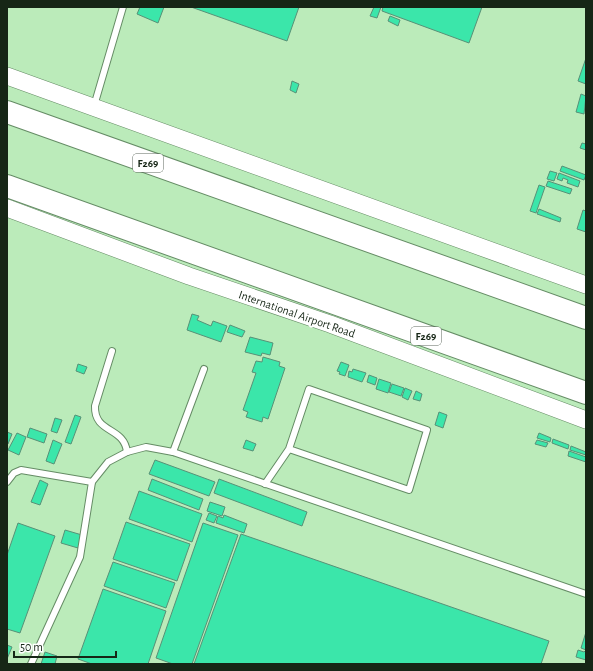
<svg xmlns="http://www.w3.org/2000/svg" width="593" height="671" viewBox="0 0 593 671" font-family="'Alegreya Sans',sans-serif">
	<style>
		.built { fill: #bbebba }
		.building { fill: #3be6aa; stroke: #579177 }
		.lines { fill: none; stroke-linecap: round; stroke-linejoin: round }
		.lane-casing { stroke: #658c65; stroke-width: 8 }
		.secondary-casing { stroke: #658c65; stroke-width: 18 }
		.highway-casing { stroke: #658c65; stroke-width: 24 }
		.lane { stroke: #fff; stroke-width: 6 }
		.secondary { stroke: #fff; stroke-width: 17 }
		.highway { stroke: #fff; stroke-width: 22 }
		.labels { text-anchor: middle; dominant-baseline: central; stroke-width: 4; stroke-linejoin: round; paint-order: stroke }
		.shield { fill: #fff; stroke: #5c675c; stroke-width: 1 }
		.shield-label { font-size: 11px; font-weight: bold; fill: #162616 }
		.street-label { font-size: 12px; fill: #162616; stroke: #fff }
	</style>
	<rect width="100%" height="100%" fill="#c9f3c8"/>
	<!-- built -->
	<rect class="built" x="7" y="7" width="579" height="657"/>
	<!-- building -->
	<g class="building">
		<polygon points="140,7 164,7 158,23 137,14"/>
		<polygon points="191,7 299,7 287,41"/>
		<polygon points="374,7 381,7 377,18 370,16"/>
		<polygon points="383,7 482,7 469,43 382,11"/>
		<polygon points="390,16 400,20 398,26 388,21"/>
		<polygon points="586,58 586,84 578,81"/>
		<polygon points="292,81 299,84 296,93 290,90"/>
		<polygon points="581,94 586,96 584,114 576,112"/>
		<polygon points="582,143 586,144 586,150 580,148"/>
		<polygon points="562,166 586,175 584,180 560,171"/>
		<polygon points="550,171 557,173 554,181 547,179"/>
		<polygon points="559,173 580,181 578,187 567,183 568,180 563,178 562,181 557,179"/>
		<polygon points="548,181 572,189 570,194 546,186"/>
		<polygon points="539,185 545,187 536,213 530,211"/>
		<polygon points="539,209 561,218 560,222 537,214"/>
		<polygon points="583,210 586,211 586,232 577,229"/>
		<polygon points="192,314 199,316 197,320 211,326 213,321 227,326 221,342 187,330"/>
		<polygon points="230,325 245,331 242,337 227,332"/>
		<polygon points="250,337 273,343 270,355 262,353 261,356 245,352"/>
		<polygon points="263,357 280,362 279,366 285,368 268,419 263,417 262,422 246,417 248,412 243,410 256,373 252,372 256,361 262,362"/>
		<polygon points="341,362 349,365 345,376 339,374 340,372 337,371"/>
		<polygon points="78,364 87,367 84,374 76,371"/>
		<polygon points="353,369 366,373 362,382 348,377 349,371 352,372"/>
		<polygon points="369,375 377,378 375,385 367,382"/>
		<polygon points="379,379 391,383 388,393 376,389"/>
		<polygon points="392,384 404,388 401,396 389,392"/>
		<polygon points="405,388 412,391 408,400 402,397"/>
		<polygon points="416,391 422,394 420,401 413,399"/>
		<polygon points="439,412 447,415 443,428 435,425"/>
		<polygon points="75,415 81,417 71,444 65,442"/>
		<polygon points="55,418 62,420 57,433 51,431"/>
		<polygon points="30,428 47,434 44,443 27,437"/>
		<polygon points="7,432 12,434 8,444 7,444"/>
		<polygon points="17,433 26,437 19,455 8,450"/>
		<polygon points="539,433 551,438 550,442 537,438"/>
		<polygon points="553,439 569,445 568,449 552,443"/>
		<polygon points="53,440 62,444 54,464 46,461"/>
		<polygon points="246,440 256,444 253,451 243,448"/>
		<polygon points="537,440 548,443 546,447 535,444"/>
		<polygon points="571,446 586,452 586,455 570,450"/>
		<polygon points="569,451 586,457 586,462 568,456"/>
		<polygon points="155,460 215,482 209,496 149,474"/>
		<polygon points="152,479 203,499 199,510 148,490"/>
		<polygon points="219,479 307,512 302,526 214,493"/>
		<polygon points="40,480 48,484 40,505 31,502"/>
		<polygon points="139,491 202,514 192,542 129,519"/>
		<polygon points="210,502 225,507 222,516 207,511"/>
		<polygon points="209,513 217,516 214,523 206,520"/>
		<polygon points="224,515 247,524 244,533 216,523 218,516 223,518"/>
		<polygon points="126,522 190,544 177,581 113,559"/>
		<polygon points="18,523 55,536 20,633 7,629 7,555"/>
		<polygon points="203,523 238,535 192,664 173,664 156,658"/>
		<polygon points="65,530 82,535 78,548 61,543"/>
		<polygon points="241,534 549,641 541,664 194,664"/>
		<polygon points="113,562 175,583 166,608 104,586"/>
		<polygon points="103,589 166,611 148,664 92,664 78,659"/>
		<polygon points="586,632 586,650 581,648"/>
		<polygon points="7,645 12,647 7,659"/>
		<polygon points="578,650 584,652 586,650 586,660 576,657"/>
		<polygon points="45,652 57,656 55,664 41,664"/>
	</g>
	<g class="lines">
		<defs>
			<g id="lane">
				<polyline points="94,106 123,7"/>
				<path d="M 112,351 L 95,406 C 94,434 124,426 127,452"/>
				<polyline points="173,452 204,369"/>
				<polyline points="7,482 14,473 21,470 92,482"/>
				<polyline points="265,484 289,449 309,389 427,430 409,490 289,449"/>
				<polyline points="31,664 80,557 92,482 108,462 127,452 146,447 173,452 586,594"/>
			</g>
			<g id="secondary">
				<polyline points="7,76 586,285"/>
				<polyline points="7,208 189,276 330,324 586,420"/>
			</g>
			<g id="highway">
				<polyline points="7,112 586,318"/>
				<polyline points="7,186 586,393"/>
			</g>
		</defs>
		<!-- lane casing -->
		<use href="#lane" class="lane-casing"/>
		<!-- secondary casing -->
		<use href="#secondary" class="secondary-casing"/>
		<!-- highway casing -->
		<use href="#highway" class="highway-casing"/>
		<!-- lane -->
		<use href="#lane" class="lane"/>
		<!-- secondary -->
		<use href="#secondary" class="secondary"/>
		<!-- highway -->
		<use href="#highway" class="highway"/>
	</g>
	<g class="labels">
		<!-- shield labels -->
		<g class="shield">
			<rect x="133" y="154" width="30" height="18" rx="3"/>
			<rect x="411" y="327" width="30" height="18" rx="3"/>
		</g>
		<g class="shield-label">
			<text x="148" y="163">F269</text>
			<text x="426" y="336">F269</text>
		</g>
		<!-- street labels -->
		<g class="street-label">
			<text transform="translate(297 314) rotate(19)">International Airport Road</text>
		</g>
	</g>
	<!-- border -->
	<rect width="593" height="671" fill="none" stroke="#162616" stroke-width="16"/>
	<!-- scale -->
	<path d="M14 651v6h102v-6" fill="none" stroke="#162616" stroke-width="2"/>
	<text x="20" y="651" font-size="12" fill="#162616" stroke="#ffffff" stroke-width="3" paint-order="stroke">50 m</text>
</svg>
